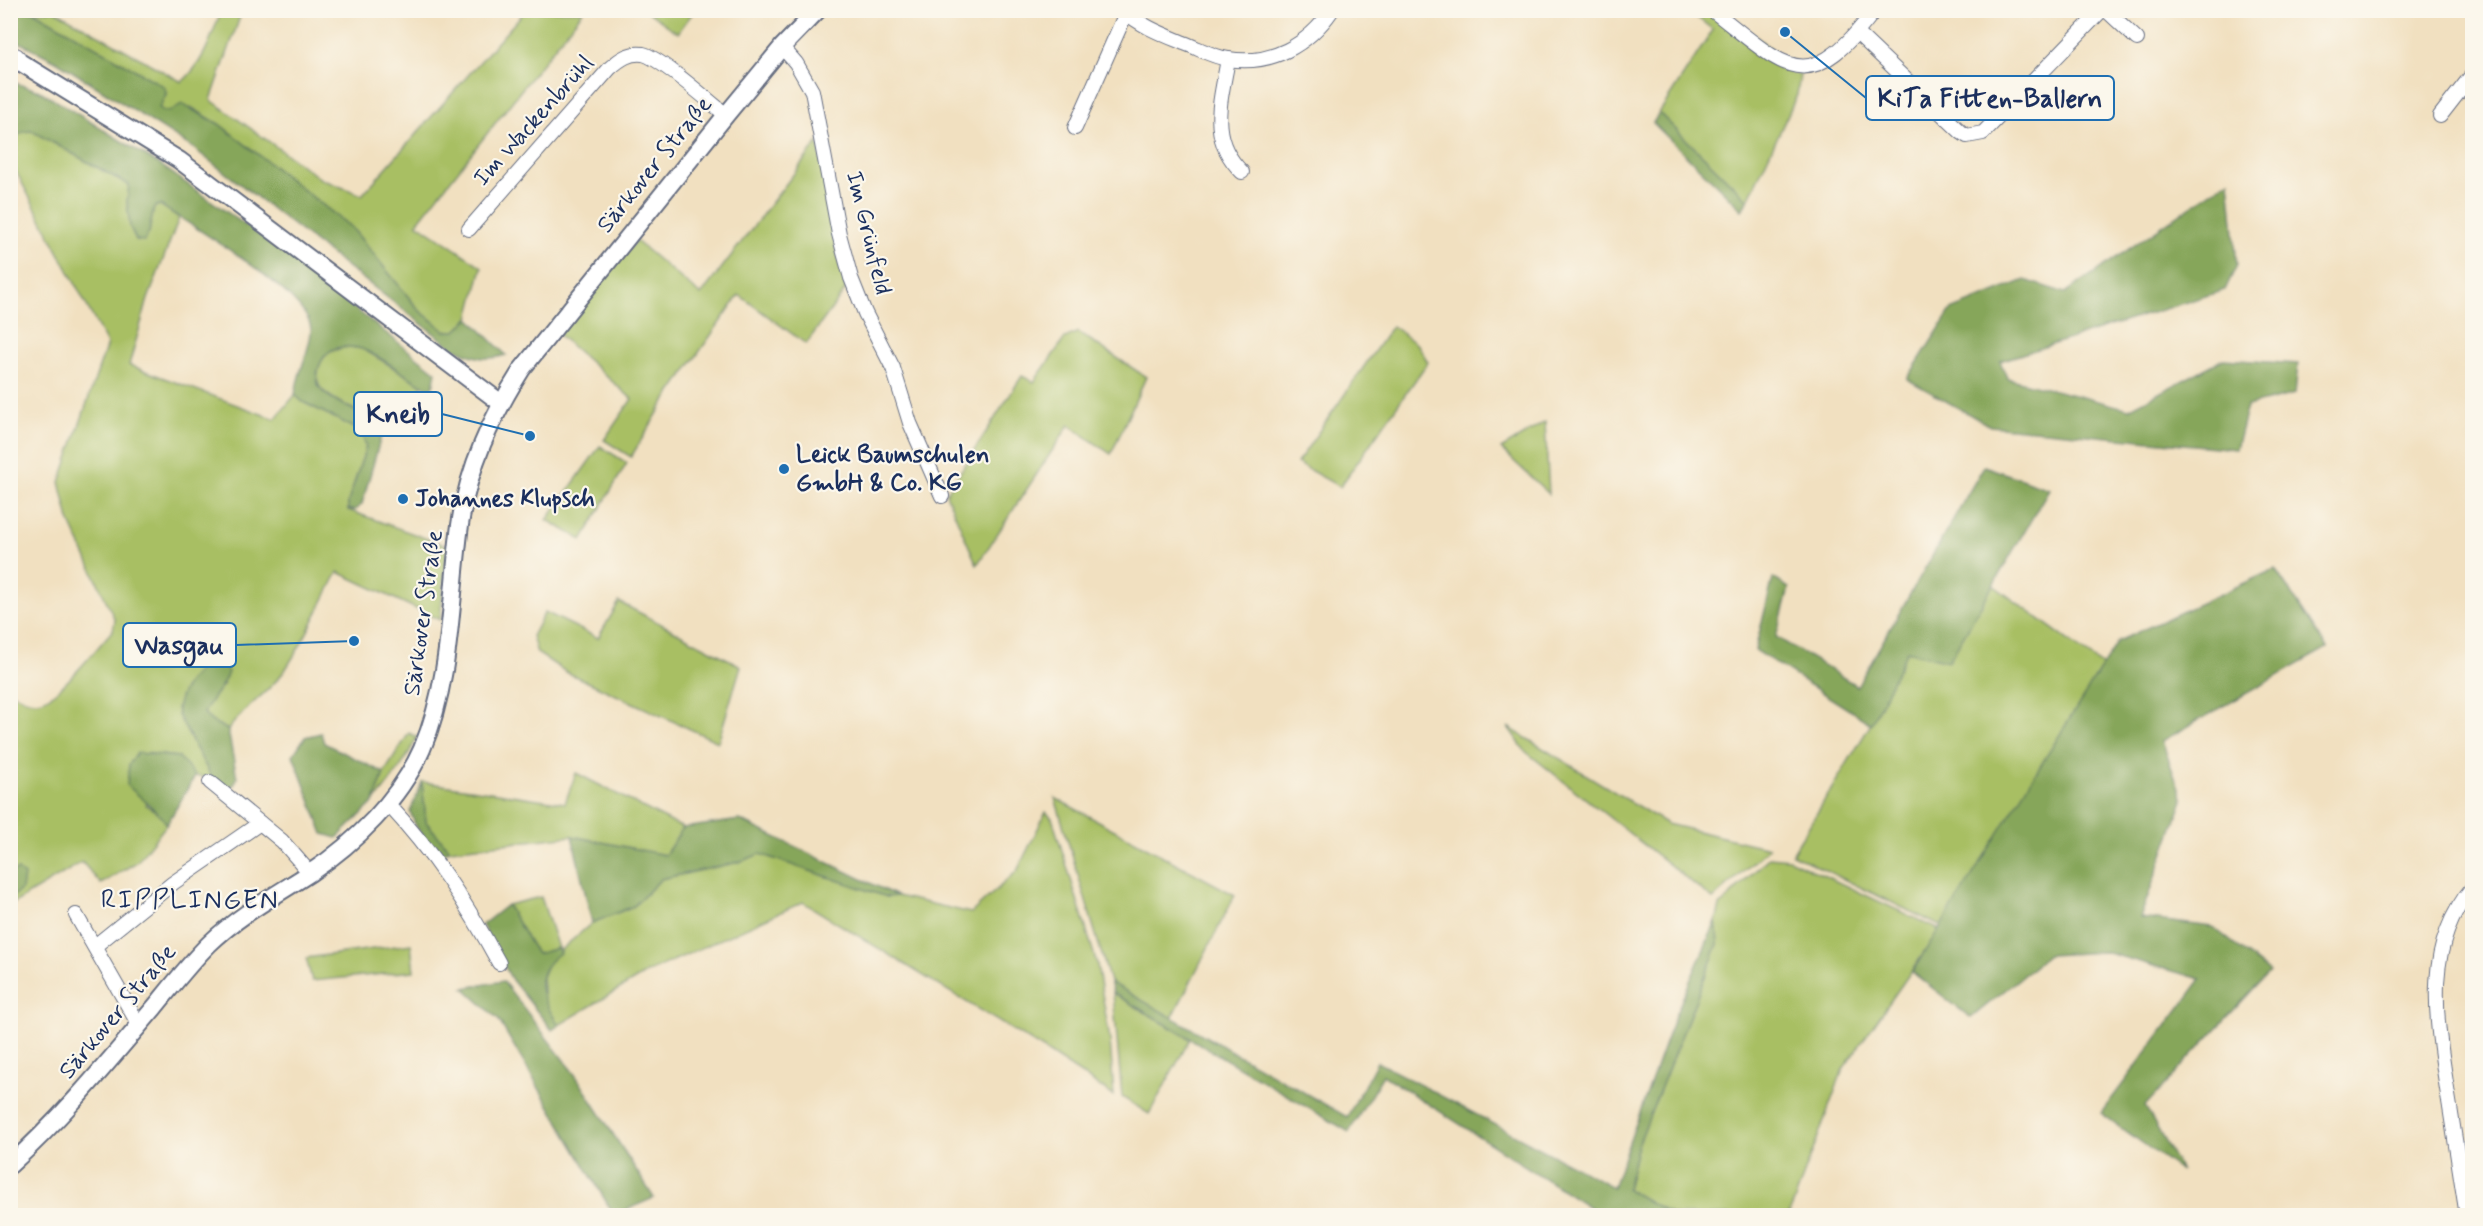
<svg xmlns="http://www.w3.org/2000/svg" width="2483" height="1226" viewBox="0 0 2483 1226" font-family="Mynerve,sans-serif">
	<style>
		.green { fill: #a8bf64; stroke: #627761; stroke-width: 1.5 }
		.forest { fill: #86a65a; stroke: #506a5c; stroke-width: 1.5 }
		.lines { fill: none; stroke-linecap: round; stroke-linejoin: round }
		.minor-casing { stroke: #666d80; stroke-width: 16 }
		.major-casing { stroke: #666d80; stroke-width: 20 }
		.highway-casing { stroke: #666d80; stroke-width: 22 }
		.minor { stroke: #fff; stroke-width: 14 }
		.major { stroke: #fff; stroke-width: 16 }
		.highway { stroke: #fff; stroke-width: 20 }
		.poi-dot { fill: #1f6fb2; stroke: #fbf7ec; stroke-width: 2 }
		.labels { text-anchor: middle; dominant-baseline: central; stroke-width: 4.5; stroke-linejoin: round; paint-order: stroke }
		.street-label { font-size: 24px; fill: #1b2f5e; stroke: #fbf7ec }
		.poi-label { font-size: 24px; font-weight: bold; fill: #1b2f5e; stroke: #fbf7ec; text-anchor: start }
		.quarter-label { font-size: 27px; letter-spacing: 1.5px; fill: #1b2f5e; stroke: #fbf7ec }
		.leader { fill: none; stroke: #1f6fb2; stroke-width: 2 }
		.callout-dot { fill: #1f6fb2; stroke: #fbf7ec; stroke-width: 2 }
		.callout { fill: #fbf7ec; stroke: #1f6fb2; stroke-width: 2 }
		.callout-label { font-size: 26px; text-anchor: middle; font-weight: bold; fill: #1b2f5e }
	</style>
	<rect width="100%" height="100%" fill="#fbf7ec"/>
	<filter id="ink" filterUnits="userSpaceOnUse"><feTurbulence type="fractalNoise" baseFrequency=".0167" numOctaves="2"/><feDisplacementMap in="SourceGraphic" scale="12" xChannelSelector="R" yChannelSelector="G"/><feConvolveMatrix kernelMatrix="1 2 1 2 8 2 1 2 1" color-interpolation-filters="sRGB"/></filter>
	<filter id="wash" filterUnits="userSpaceOnUse"><feTurbulence type="fractalNoise" baseFrequency=".008" numOctaves="4" result="noise"/><feDisplacementMap in="SourceGraphic" scale="24" xChannelSelector="R" yChannelSelector="G"/><feGaussianBlur stdDeviation="1.35" result="paint"/><feColorMatrix in="noise" values="0 0 0 0 0 0 0 0 0 0 0 0 0 0 0 0 0 1.4 0 .05"/><feComposite in="paint" operator="in"/></filter>
	<g filter="url(#wash)">
		<rect width="100%" height="100%" fill="#f1e0c0"/>
		<!-- green -->
		<g class="green">
			<path d="M 33,11 L 56,11 L 182,82 C 204,62 211,38 221,11 L 242,11 L 211,100 L 321,179 L 362,195 L 525,11 L 583,11 L 417,223 L 482,267 L 469,318 L 456,331 L 445,331 L 419,310 L 352,228 L 219,124 L 191,107 L 175,108 L 170,113 L 159,109 L 166,94 L 164,87 Z"/>
			<polygon points="647,11 694,11 678,33"/>
			<polygon points="1689,11 1725,11 1773,51 1778,69 1800,75 1797,95 1748,200 1659,113 1713,30"/>
			<path d="M 24,131 L 32,131 L 129,185 L 127,202 L 130,227 L 137,240 L 149,233 L 154,207 L 160,205 L 179,218 L 148,299 L 129,365 L 275,419 L 295,395 L 303,402 L 361,431 L 366,447 L 348,502 L 348,510 L 447,546 L 440,620 L 338,572 C 321,604 306,639 285,670 C 269,693 244,707 228,730 L 211,721 L 204,713 L 209,702 L 224,684 L 177,707 L 178,715 L 212,778 L 195,776 L 178,757 L 147,753 L 146,805 L 160,814 L 167,824 L 137,862 L 101,884 L 82,862 L 11,905 L 18,870 L 11,872 L 11,692 C 19,697 28,702 38,701 C 57,700 99,645 113,630 L 115,620 L 69,520 L 60,482 L 107,344 L 11,162 C 11,146 10,139 24,131 Z"/>
			<polygon points="818,142 836,249 846,289 806,344 739,295 665,401 631,457 604,440 632,399 558,334 636,241 701,295"/>
			<polygon points="1392,326 1418,345 1428,362 1340,487 1297,463"/>
			<polygon points="1078,332 1146,377 1111,454 1069,425 977,565 946,494 1022,376 1034,382 1065,338"/>
			<path d="M 349,347 L 363,349 L 422,385 L 408,420 L 395,419 L 388,425 C 373,418 325,399 319,385 C 316,379 318,373 319,367 C 323,352 336,349 349,347 Z"/>
			<polygon points="1545,422 1549,494 1501,449"/>
			<polygon points="600,446 627,463 582,540 547,520"/>
			<polygon points="1993,585 2103,666 1942,927 1792,854 1871,724 1907,651 1945,660"/>
			<polygon points="619,602 741,666 718,742 566,672 537,653 532,636 545,612 598,638"/>
			<polygon points="1508,727 1667,824 1769,848 1713,899 1525,751"/>
			<path d="M 409,733 L 417,737 C 406,762 391,781 374,802 L 384,773 Z"/>
			<polygon points="576,773 683,828 665,855 572,836 450,850 426,822 422,782 565,803"/>
			<polygon points="1055,798 1235,895 1172,1018 1110,982"/>
			<polygon points="1046,812 1052,818 1097,964 1110,1040 1114,1096 1040,1047 803,902 646,973 559,1025 544,1003 542,977 549,960 592,923 634,906 661,879 739,862 760,854 887,897 897,896 971,913 1017,871"/>
			<polygon points="1769,857 1789,859 1940,930 1843,1069 1789,1215 1672,1215 1627,1189 1638,1145 1718,944 1716,921 1720,906"/>
			<polygon points="541,897 558,948 537,955 507,905"/>
			<polygon points="411,944 414,971 312,981 306,958"/>
			<polygon points="1113,993 1190,1039 1149,1114 1122,1097"/>
		</g>
		<!-- forest -->
		<g class="forest">
			<path d="M 10,11 L 33,11 L 165,87 L 166,94 L 159,108 C 169,116 172,109 182,104 L 219,124 L 352,228 L 419,310 L 445,331 L 456,331 L 469,318 L 506,355 C 485,362 473,357 453,348 L 193,148 L 56,61 L 11,38 Z"/>
			<path d="M 15,83 L 40,91 L 159,164 L 279,249 L 436,372 L 433,387 L 428,388 C 406,377 386,359 364,350 C 356,346 339,346 332,350 C 321,356 313,376 319,387 C 327,401 373,418 388,425 L 382,433 L 362,504 L 355,510 L 348,510 L 348,502 L 366,447 L 361,431 L 303,402 L 295,395 C 297,373 309,354 311,332 C 315,297 190,225 160,205 L 154,207 L 149,232 L 144,241 L 136,240 L 130,227 L 127,202 L 129,185 L 32,131 C 22,131 15,135 11,144 L 11,84 Z"/>
			<polygon points="1659,113 1748,200 1742,210 1653,123"/>
			<polygon points="2229,180 2237,265 2225,290 2000,361 2007,378 2129,409 2223,359 2298,364 2295,394 2247,406 2236,449 1990,426 1907,379 1951,310 2025,280 2065,293"/>
			<polygon points="1984,466 2049,489 1949,661 1907,651 1871,724 1755,650 1773,578 1789,588 1776,637 1857,686"/>
			<polygon points="2275,569 2327,648 2162,741 2183,800 2140,918 2213,927 2269,972 2145,1106 2181,1171 2101,1113 2201,979 2104,952 2048,955 1971,1018 1912,972 2118,641"/>
			<path d="M 212,661 L 224,665 L 228,672 C 223,688 211,698 204,713 L 211,721 L 228,730 L 237,778 L 234,785 L 230,787 L 212,778 L 178,715 C 175,694 195,670 212,661 Z"/>
			<polygon points="321,733 324,743 384,773 374,802 337,838 323,834 293,755 305,737"/>
			<path d="M 137,753 L 179,757 L 195,776 L 167,824 C 157,809 140,798 127,785 L 129,764 Z"/>
			<polygon points="422,782 426,822 450,850 438,855 417,828 410,812"/>
			<polygon points="740,820 897,896 887,897 760,854 739,862 661,879 634,906 592,923 572,836 665,855 683,828"/>
			<polygon points="18,870 24,875 22,889 11,898 11,872"/>
			<path d="M 507,905 L 537,954 L 558,948 L 560,953 C 529,975 541,999 559,1025 L 552,1030 L 512,980 L 482,925 Z"/>
			<polygon points="1716,921 1718,944 1638,1145 1627,1189 1672,1215 1602,1215 1383,1075 1349,1132 1113,993 1110,982 1347,1117 1377,1062 1613,1187 1674,1018"/>
			<polygon points="503,981 576,1076 654,1198 614,1215 498,1019 464,988"/>
		</g>
	</g>
	<g filter="url(#ink)">
		<g class="lines">
			<defs>
				<g id="minor">
					<path d="M 1123,10 C 1141,26 1162,34 1184,43 C 1198,48 1213,57 1228,59 C 1271,66 1308,45 1332,10"/>
					<path d="M 1712,10 C 1788,69 1806,100 1875,10"/>
					<polyline points="2106,10 2137,39"/>
					<polyline points="1857,33 1961,132 1967,136 1983,133 2102,10"/>
					<polyline points="782,47 796,63 812,91 839,234 851,278 865,313 893,368 910,423 942,496"/>
					<path d="M 1228,59 C 1221,101 1207,138 1242,172"/>
					<polyline points="2440,116 2472,75"/>
					<polyline points="1075,128 1126,13"/>
					<path d="M 469,229 L 610,68 C 620,59 630,52 643,54 C 659,57 710,102 726,115"/>
					<polyline points="210,782 282,841 310,873"/>
					<path d="M 387,803 C 433,852 467,904 499,963"/>
					<polyline points="76,915 139,1025"/>
					<polyline points="95,946 173,883 260,823"/>
					<path d="M 2467,1216 C 2460,1173 2454,1131 2447,1089 C 2436,1018 2423,947 2472,888"/>
				</g>
				<g id="major">
					<polyline points="10,56 179,160 501,403"/>
					<path d="M 10,1165 C 63,1117 108,1062 154,1008 C 172,986 189,964 209,944 C 239,915 276,895 310,873 C 355,843 400,799 422,749 C 452,678 450,600 460,525 C 468,468 491,418 522,369 L 726,115 L 782,47 L 818,10"/>
				</g>
				<polyline id="highway" points="10,65 15,58"/>
			</defs>
			<!-- minor casing -->
			<use href="#minor" class="minor-casing"/>
			<!-- major casing -->
			<use href="#major" class="major-casing"/>
			<!-- highway casing -->
			<use href="#highway" class="highway-casing"/>
			<!-- minor -->
			<use href="#minor" class="minor"/>
			<!-- major -->
			<use href="#major" class="major"/>
			<!-- highway -->
			<use href="#highway" class="highway"/>
		</g>
	</g>
	<!-- markers -->
	<g class="poi-dot">
		<circle cx="784" cy="469" r="6"/>
		<circle cx="403" cy="499" r="6"/>
	</g>
	<g class="labels">
		<!-- street labels -->
		<g class="street-label">
			<text transform="translate(534 121) rotate(-48)">Im Wackenbrühl</text>
			<text transform="translate(655 165) rotate(-51)">Särkover Straße</text>
			<text transform="translate(868 233) rotate(76)">Im Grünfeld</text>
			<text transform="translate(424 613) rotate(-82)">Särkover Straße</text>
			<text transform="translate(118 1012) rotate(-50)">Särkover Straße</text>
		</g>
		<!-- poi labels -->
		<g class="poi-label">
			<text x="796" y="455">Leick Baumschulen<tspan x="796" dy="28">GmbH &amp; Co. KG</tspan></text>
			<text x="415" y="499">Johannes Klupsch</text>
		</g>
		<!-- quarter labels -->
		<g class="quarter-label">
			<text x="190" y="900">RIPPLINGEN</text>
		</g>
	</g>
	<!-- callouts -->
	<path class="leader" d="M1785 32L1866 98M530 436L442 414M354 641L236 645"/>
	<g class="callout-dot">
		<circle cx="1785" cy="32" r="6"/>
		<circle cx="530" cy="436" r="6"/>
		<circle cx="354" cy="641" r="6"/>
	</g>
	<g class="callout">
		<rect x="1866" y="76" width="248" height="44" rx="6"/>
		<rect x="354" y="392" width="88" height="44" rx="6"/>
		<rect x="123" y="623" width="113" height="44" rx="6"/>
	</g>
	<g class="callout-label">
		<text x="1990" y="107">KiTa Fitten-Ballern</text>
		<text x="398" y="423">Kneib</text>
		<text x="179" y="654">Wasgau</text>
	</g>
	<!-- margin -->
	<rect width="2483" height="1226" fill="none" stroke="#fbf7ec" stroke-width="36"/>
</svg>
